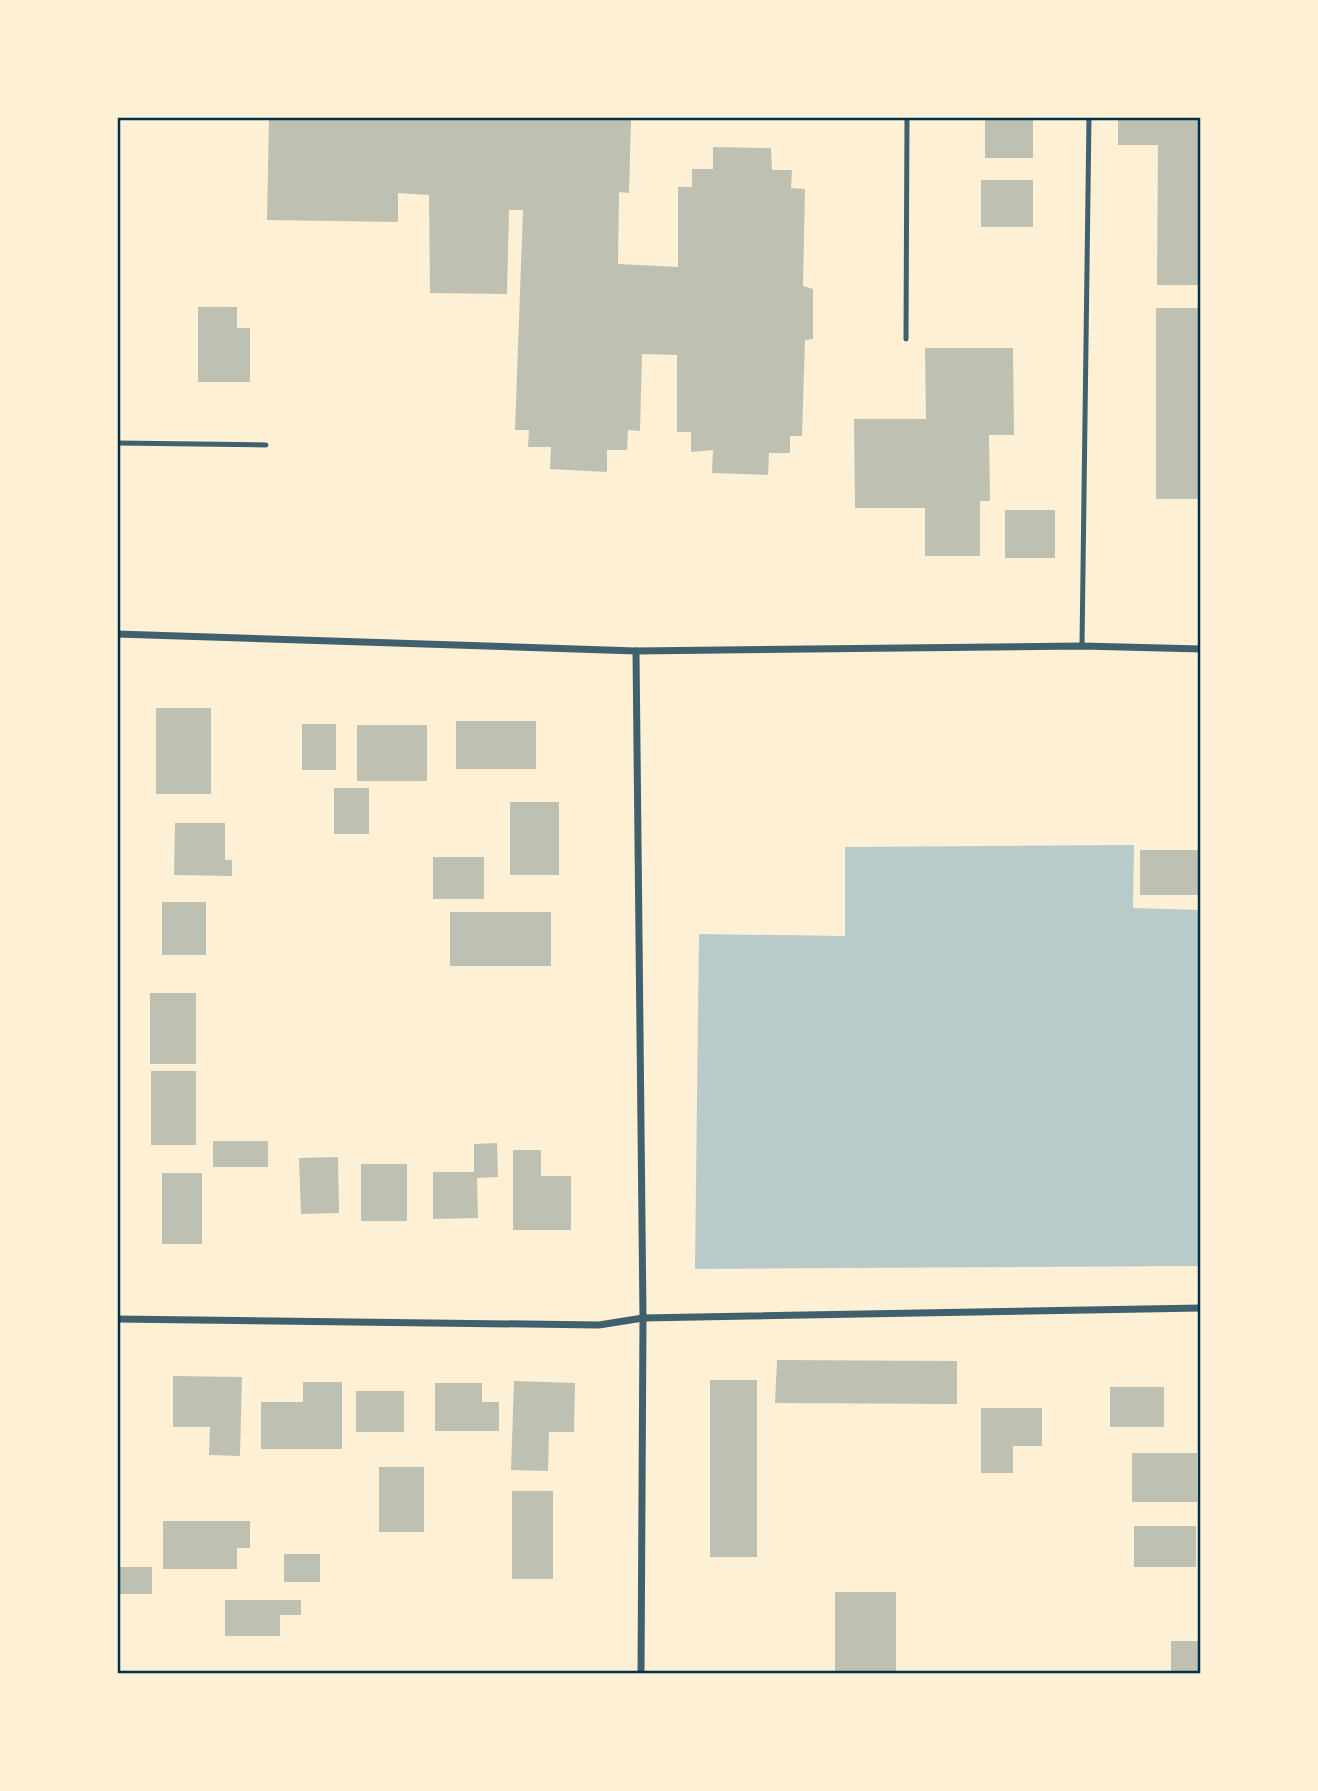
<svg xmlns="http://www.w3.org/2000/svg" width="1318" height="1791" viewBox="0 0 1318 1791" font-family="Spectral,serif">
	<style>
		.green { fill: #b9caca }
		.building { fill: #bec0b2 }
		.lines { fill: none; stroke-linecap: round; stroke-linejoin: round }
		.service { stroke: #3f606c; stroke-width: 5 }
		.minor { stroke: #3f606c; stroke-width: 7 }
		.neatline { fill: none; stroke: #003049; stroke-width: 2.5 }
	</style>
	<rect width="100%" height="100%" fill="#fdf0d5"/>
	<!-- green -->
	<polygon class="green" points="1134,845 1133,908 1201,910 1201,1266 695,1269 699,934 845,936 845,847"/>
	<!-- building -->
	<g class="building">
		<polygon points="269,117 620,117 631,120 629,193 619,192 618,264 678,267 678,187 692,187 692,169 713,169 713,147 771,148 772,170 792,170 791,188 805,189 803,286 813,289 813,339 805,340 802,436 790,436 790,453 769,453 768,475 712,473 713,450 691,452 691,432 677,432 677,355 642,354 640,431 628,430 627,450 607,450 607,472 550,469 551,447 528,447 529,430 515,430 523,210 509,210 507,294 430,293 429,195 398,193 398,222 267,220"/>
		<rect x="985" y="117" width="48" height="41"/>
		<polygon points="1118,117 1201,117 1201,285 1157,285 1158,145 1118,145"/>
		<rect x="981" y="180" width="52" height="47"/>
		<polygon points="198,307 237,307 237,328 250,328 250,382 198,382"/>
		<rect x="1156" y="308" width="45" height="191"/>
		<polygon points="925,348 1013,348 1014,435 989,435 990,501 980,501 980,556 925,556 925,508 855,508 854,419 926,419"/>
		<rect x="1005" y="510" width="50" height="48"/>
		<rect x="156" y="708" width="55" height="86"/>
		<rect x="456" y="721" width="80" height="48"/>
		<rect x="302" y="724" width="34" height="46"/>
		<rect x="357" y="725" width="70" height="56"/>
		<rect x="334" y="788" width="35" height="46"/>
		<rect x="510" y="802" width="49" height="73"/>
		<polygon points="175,823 225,823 225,860 232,860 232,876 174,875"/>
		<rect x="1140" y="850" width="61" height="45"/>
		<rect x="433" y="857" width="51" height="42"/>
		<rect x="162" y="902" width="44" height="53"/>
		<rect x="450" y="912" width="101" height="54"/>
		<rect x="150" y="993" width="46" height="71"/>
		<rect x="151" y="1071" width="45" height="74"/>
		<rect x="213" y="1141" width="55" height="26"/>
		<polygon points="497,1143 498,1177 477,1178 478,1218 433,1219 433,1172 474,1172 474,1144"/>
		<polygon points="513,1150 541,1150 541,1176 571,1176 571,1230 513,1230"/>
		<polygon points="338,1157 339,1213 301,1214 299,1158"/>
		<rect x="361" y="1164" width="46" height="57"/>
		<rect x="162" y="1173" width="40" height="71"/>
		<polygon points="777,1360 957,1361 957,1404 775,1403"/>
		<polygon points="173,1376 242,1377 240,1456 209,1455 210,1427 173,1427"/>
		<rect x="710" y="1380" width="47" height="177"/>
		<polygon points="514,1381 575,1383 574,1432 549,1432 548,1471 511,1470"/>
		<polygon points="303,1382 342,1382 342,1449 261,1449 261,1402 303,1402"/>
		<polygon points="435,1383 482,1383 482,1402 499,1402 499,1431 435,1431"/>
		<rect x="1110" y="1387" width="54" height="40"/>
		<rect x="356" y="1391" width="48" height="41"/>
		<polygon points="981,1408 1042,1408 1042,1446 1013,1446 1013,1473 981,1473"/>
		<rect x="1132" y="1453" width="65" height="49"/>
		<rect x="379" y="1467" width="45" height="65"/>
		<rect x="512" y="1491" width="41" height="88"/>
		<polygon points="163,1521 250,1521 250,1548 237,1548 237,1569 163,1569"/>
		<rect x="1134" y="1526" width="62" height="41"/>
		<rect x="284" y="1554" width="36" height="28"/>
		<rect x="117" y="1567" width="35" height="27"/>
		<rect x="835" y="1592" width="61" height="82"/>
		<polygon points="225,1600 301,1600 301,1615 280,1615 280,1636 225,1636"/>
		<rect x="1171" y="1641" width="30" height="33"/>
	</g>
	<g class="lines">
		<!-- service -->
		<g class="service">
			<polyline points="906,339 907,117"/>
			<polyline points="117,443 266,445"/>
			<polyline points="1082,646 1089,117"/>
		</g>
		<!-- minor -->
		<g class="minor">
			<polyline points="117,634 636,651 1082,646 1201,649"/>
			<polyline points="636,651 643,1318 641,1674"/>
			<polyline points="117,1319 599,1325 643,1318 1201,1308"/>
		</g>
	</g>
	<!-- border -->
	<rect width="1318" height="1791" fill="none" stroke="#fdf0d5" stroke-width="238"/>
	<rect x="119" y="119" width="1080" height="1553" class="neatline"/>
</svg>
